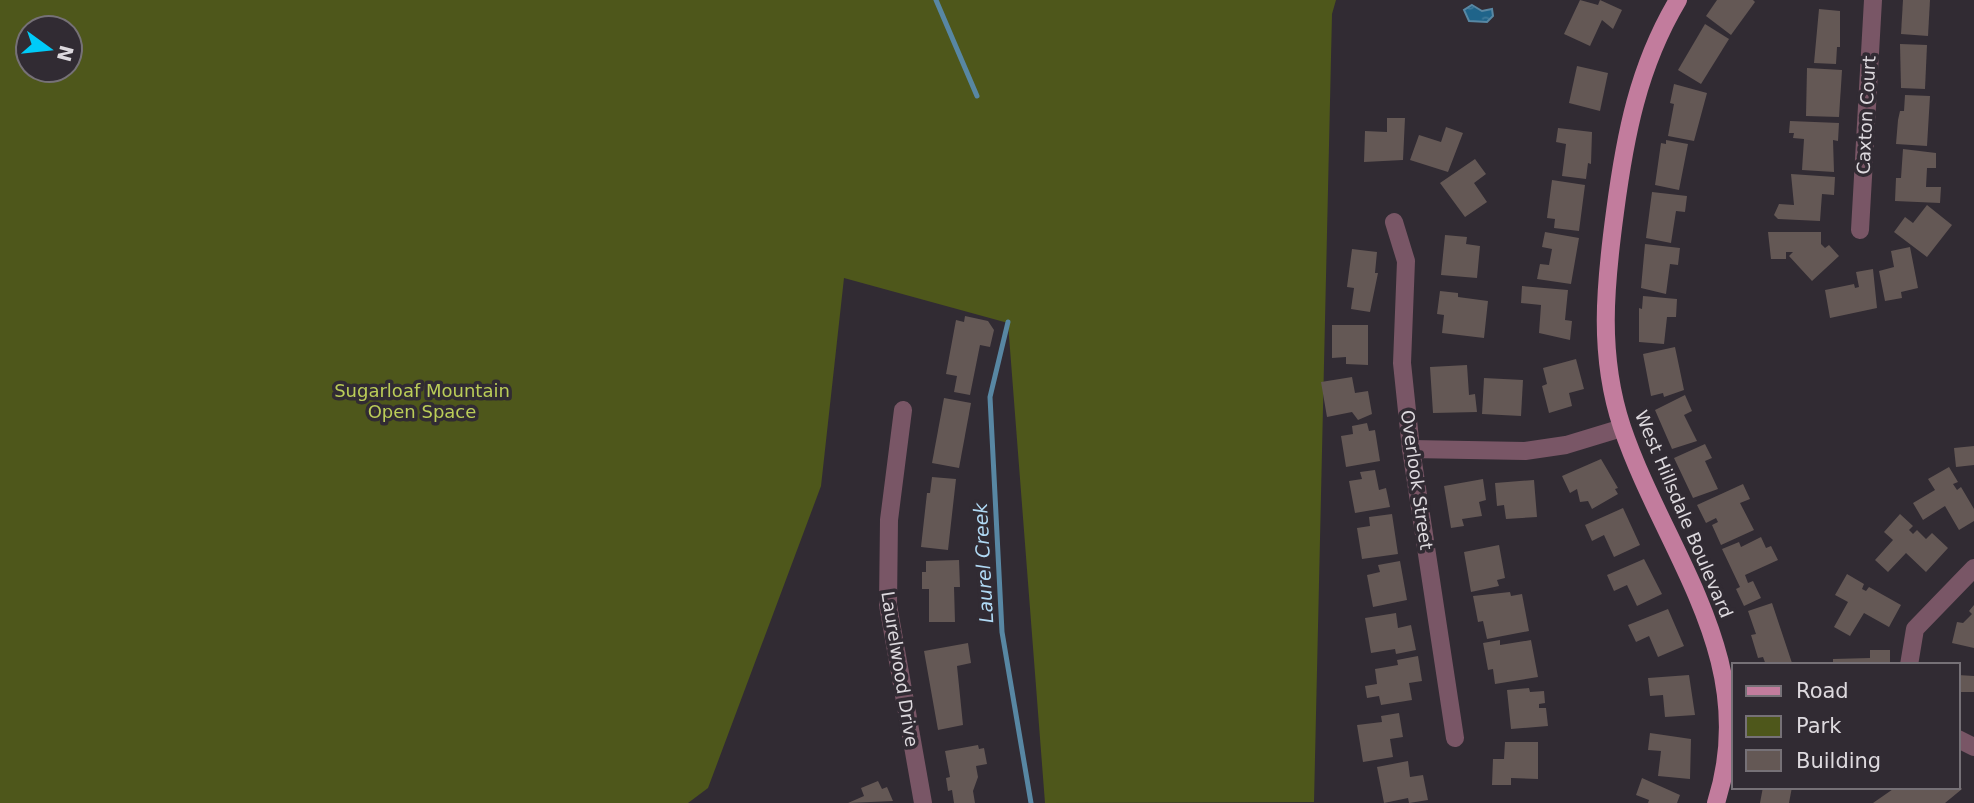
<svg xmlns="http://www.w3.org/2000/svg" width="1974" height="803" viewBox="0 0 1974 803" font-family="'DejaVu Sans',sans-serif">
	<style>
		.park { fill: #4e571b; fill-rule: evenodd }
		.water { fill: url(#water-ripples); stroke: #5887a3; stroke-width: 2 }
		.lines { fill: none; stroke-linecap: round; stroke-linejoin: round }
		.stream { stroke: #5887a3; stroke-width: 5 }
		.building { fill: #645855 }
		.minor { stroke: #795666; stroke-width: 18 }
		.major { stroke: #c27c9d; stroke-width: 18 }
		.labels { text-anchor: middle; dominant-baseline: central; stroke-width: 7; stroke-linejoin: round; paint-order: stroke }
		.street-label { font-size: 18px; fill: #ddd9de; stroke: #312b33 }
		.park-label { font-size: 18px; fill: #bbcd58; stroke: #312b33 }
		.water-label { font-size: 19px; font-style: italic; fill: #b0d9f4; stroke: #312b33 }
	</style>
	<defs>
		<pattern id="water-ripples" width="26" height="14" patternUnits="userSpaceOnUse" patternTransform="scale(1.75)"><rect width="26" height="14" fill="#1f648a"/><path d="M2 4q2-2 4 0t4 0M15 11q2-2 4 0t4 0" fill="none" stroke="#3f7a9a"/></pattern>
	</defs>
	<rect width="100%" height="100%" fill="#312b33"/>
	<!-- park -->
	<path class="park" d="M 0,0 L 1336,0 L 1332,14 L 1314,802 L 1045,803 L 1008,323 L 844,278 L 821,486 L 708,788 L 688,803 L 0,803 ZM 28,28 L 70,28 L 70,70 L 28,70 Z"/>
	<!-- water -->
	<polygon class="water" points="1472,5 1482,11 1492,9 1493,16 1487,22 1469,21 1464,10"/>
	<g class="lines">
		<!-- stream -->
		<g class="stream">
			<polyline points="936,0 977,96"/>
			<polyline points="1008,322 990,397 1002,632 1031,803"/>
		</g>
	</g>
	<!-- building -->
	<g class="building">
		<polygon points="1580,0 1598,5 1600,0 1622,10 1613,29 1602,20 1590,46 1564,34"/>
		<polygon points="1717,0 1753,0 1755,2 1731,35 1706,16"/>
		<polygon points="1903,0 1930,0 1928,36 1901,34"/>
		<polygon points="1819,9 1840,11 1840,47 1837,47 1836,64 1814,63"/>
		<polygon points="1705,24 1729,39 1701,84 1678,70"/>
		<polygon points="1900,44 1927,45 1925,89 1901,88"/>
		<polygon points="1577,66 1608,73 1600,111 1569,103"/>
		<polygon points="1807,68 1842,70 1839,117 1806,116"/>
		<polygon points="1674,84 1707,93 1694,141 1668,136 1674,104 1670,103"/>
		<polygon points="1905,95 1930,96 1927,146 1896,144 1898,120 1900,111 1904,111"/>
		<polygon points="1387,118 1405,118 1403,160 1364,162 1365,131 1387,132"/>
		<polygon points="1790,121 1839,123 1838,141 1833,140 1834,172 1802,170 1804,139 1793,138 1794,133 1789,133"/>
		<polygon points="1446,127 1463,133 1448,172 1410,160 1419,135 1441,142"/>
		<polygon points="1558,128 1592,132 1591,164 1588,163 1586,179 1562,176 1566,144 1556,142"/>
		<polygon points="1666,140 1688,144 1679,190 1655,185 1661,143 1666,144"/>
		<polygon points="1903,149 1936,153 1936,168 1927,168 1926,187 1941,187 1940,203 1895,201 1896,178 1901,178"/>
		<polygon points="1475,159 1486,174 1474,183 1487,202 1465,217 1440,183"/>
		<polygon points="1791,174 1835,177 1834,195 1822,194 1820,221 1778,219 1774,215 1779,204 1794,205"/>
		<polygon points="1552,180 1585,185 1579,231 1554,228 1555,219 1547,218"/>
		<polygon points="1652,192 1687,196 1685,212 1676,211 1671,243 1646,238"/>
		<polygon points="1927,205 1952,225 1927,257 1894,232 1905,217 1913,223"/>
		<polygon points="1545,232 1579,238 1571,284 1537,279 1540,264 1549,265 1552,249 1542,247"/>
		<polygon points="1768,232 1821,232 1821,244 1825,248 1829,245 1839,256 1812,281 1789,256 1793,252 1786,252 1786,259 1771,259"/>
		<polygon points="1445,235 1467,237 1466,244 1480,246 1477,278 1441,275"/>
		<polygon points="1645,244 1680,248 1678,265 1670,264 1666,294 1641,288"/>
		<polygon points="1910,247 1918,288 1901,292 1902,298 1885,301 1879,271 1894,267 1891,251"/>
		<polygon points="1352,249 1377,252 1375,273 1378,273 1370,312 1351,309 1354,288 1347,287"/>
		<polygon points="1873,269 1877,308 1830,318 1825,290 1854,284 1855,288 1859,287 1856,272"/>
		<polygon points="1522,286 1568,290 1565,320 1572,321 1570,340 1539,333 1541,305 1521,303"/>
		<polygon points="1440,291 1458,293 1458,297 1488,301 1484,338 1442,333 1444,315 1437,314"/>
		<polygon points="1643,296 1677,299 1676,317 1667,317 1664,344 1639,342 1639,308 1642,309"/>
		<polygon points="965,316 988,321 994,330 990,347 980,345 970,395 954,392 957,376 946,374 956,320 964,322"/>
		<polygon points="1332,325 1368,325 1368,365 1346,364 1346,357 1332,358"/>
		<polygon points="1675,347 1684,390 1664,397 1663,393 1651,396 1643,354"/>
		<polygon points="1576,359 1584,389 1569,393 1572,406 1549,413 1542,386 1547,384 1543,368"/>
		<polygon points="1467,365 1469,395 1475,394 1477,412 1433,413 1430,367"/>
		<polygon points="1352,377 1355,393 1368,391 1372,414 1358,420 1352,412 1327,417 1321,382"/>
		<polygon points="1484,378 1523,380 1521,416 1482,414"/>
		<polygon points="1685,395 1692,411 1684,415 1697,441 1672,449 1655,410"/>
		<polygon points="944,398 971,403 959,468 932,463"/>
		<polygon points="1367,423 1369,431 1375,430 1380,461 1346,467 1341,436 1353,434 1352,426"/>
		<polygon points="1705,444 1712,458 1705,461 1718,489 1693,498 1674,458"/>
		<polygon points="1974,446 1974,465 1956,467 1954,448"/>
		<polygon points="1601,459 1618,488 1615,489 1618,494 1592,509 1588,501 1580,502 1577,489 1570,493 1562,476"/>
		<polygon points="1949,467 1958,482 1953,484 1957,490 1961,487 1974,509 1974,521 1959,530 1945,506 1923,520 1913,503 1935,490 1928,479"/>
		<polygon points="1375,470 1379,490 1386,488 1390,507 1355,513 1349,481 1362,479 1360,472"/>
		<polygon points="932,477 956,479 948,550 921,547 927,493 930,493"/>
		<polygon points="1483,479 1486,500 1479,502 1482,516 1462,519 1464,526 1451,528 1444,486"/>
		<polygon points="1534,480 1537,517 1506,519 1504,505 1497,506 1495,483"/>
		<polygon points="1743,484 1750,499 1740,503 1754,530 1721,545 1712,525 1718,522 1716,518 1706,523 1697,505"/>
		<polygon points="1623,508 1640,545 1614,557 1604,535 1592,541 1585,525"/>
		<polygon points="1392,514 1398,554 1362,559 1357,528 1370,526 1369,517"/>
		<polygon points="1900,514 1913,526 1909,530 1913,534 1917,530 1926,539 1932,533 1948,548 1926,572 1906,553 1888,572 1875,560 1893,540 1884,532"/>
		<polygon points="1761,537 1766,548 1771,546 1778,560 1745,575 1748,583 1753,581 1761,598 1744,606 1736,589 1740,587 1722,549 1739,542 1741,547"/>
		<polygon points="1499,545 1505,578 1497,580 1499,586 1471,592 1464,552"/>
		<polygon points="1644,559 1662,594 1637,606 1627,585 1614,591 1607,575"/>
		<polygon points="959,560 960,587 954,587 955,622 929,622 929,589 922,589 922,572 926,572 926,561"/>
		<polygon points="1400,561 1407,600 1373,607 1367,575 1380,572 1378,565"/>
		<polygon points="1847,574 1864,584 1862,589 1866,591 1869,587 1901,605 1889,627 1864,613 1850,636 1834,627 1848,602 1835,595"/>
		<polygon points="1510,592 1511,596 1522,594 1529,631 1487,639 1483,621 1478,622 1473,596"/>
		<polygon points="1772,603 1792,663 1786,665 1766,665 1763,657 1758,658 1751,635 1756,634 1748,611"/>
		<polygon points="1974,605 1974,648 1952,643 1957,622 1963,623 1972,614 1969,611"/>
		<polygon points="1668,609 1684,646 1658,657 1649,636 1636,642 1628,625"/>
		<polygon points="1396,613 1398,628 1411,625 1416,650 1396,654 1395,649 1371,653 1365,618"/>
		<polygon points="1500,640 1500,645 1531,640 1538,677 1495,684 1493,669 1488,670 1483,643"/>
		<polygon points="968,643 971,663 957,666 963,725 938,730 924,651"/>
		<polygon points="1870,650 1890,650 1890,665 1833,665 1833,659 1870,658"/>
		<polygon points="1418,656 1422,681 1409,683 1412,700 1381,705 1379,696 1367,698 1365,686 1377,684 1375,669 1398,665 1397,660"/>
		<polygon points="1689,675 1695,715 1665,717 1663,695 1650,696 1648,678"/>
		<polygon points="1958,675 1974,676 1974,692 1958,692"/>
		<polygon points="1529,688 1530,692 1544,691 1545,703 1539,704 1539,708 1546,708 1548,726 1511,729 1507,690"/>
		<polygon points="1399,713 1403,737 1390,739 1393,757 1363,762 1357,725 1382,722 1381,716"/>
		<polygon points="1650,733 1691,739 1690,779 1658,776 1661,751 1648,750"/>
		<polygon points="1505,742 1538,742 1538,779 1511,778 1511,785 1492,785 1493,759 1504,759"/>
		<polygon points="978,745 979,749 984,748 987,764 976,766 978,777 973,791 975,803 954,803 952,790 948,791 946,778 950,777 945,751"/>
		<polygon points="1408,761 1410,777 1423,775 1428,800 1409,803 1408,798 1384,803 1377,767"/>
		<polygon points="1642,778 1680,795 1677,803 1648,803 1649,800 1636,795"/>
		<polygon points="878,781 882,789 887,787 893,801 848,803 864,796 861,788"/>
		<polygon points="1958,784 1962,789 1945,803 1873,803 1896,787 1958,787"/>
		<polygon points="1763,787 1792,787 1789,803 1760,803"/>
	</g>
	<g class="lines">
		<!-- minor -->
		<g class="minor">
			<polyline points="1394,222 1406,261 1402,363 1411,449 1455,738"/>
			<polyline points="1860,230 1873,0"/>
			<polyline points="903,410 889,520 888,605 923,803"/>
			<polyline points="1411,449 1525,451 1566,445 1622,428"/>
			<polyline points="1909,665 1915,629 1974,568"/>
			<polyline points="1958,739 1974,747"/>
		</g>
		<!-- major -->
		<path class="major" d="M 1678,0 C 1638,67 1625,136 1615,212 C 1605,286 1598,355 1622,427 C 1665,554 1762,659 1716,803"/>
	</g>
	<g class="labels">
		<!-- street labels -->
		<g class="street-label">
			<text transform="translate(1866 115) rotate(-87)">Caxton Court</text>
			<text transform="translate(1417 480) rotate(82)">Overlook Street</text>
			<text transform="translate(1684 514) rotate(67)">West Hillsdale Boulevard</text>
			<text transform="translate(900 669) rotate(81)">Laurelwood Drive</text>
		</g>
		<!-- park labels -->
		<g class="park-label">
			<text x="422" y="390">Sugarloaf Mountain<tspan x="422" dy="21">Open Space</tspan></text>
		</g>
		<!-- water labels -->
		<g class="water-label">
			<text transform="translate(983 563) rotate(-93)">Laurel Creek</text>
		</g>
	</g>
	<!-- legend -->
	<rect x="1732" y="663" width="228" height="126" fill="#312b33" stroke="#767177" stroke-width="2"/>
	<rect x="1746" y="686" width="35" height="10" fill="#c27c9d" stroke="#767177" stroke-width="2"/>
	<text x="1796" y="698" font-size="21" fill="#ddd9de">Road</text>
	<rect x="1746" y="716" width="35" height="21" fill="#4e571b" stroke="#767177" stroke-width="2"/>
	<text x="1796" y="733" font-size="21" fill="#ddd9de">Park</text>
	<rect x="1746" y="750" width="35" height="21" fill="#645855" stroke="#767177" stroke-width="2"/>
	<text x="1796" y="768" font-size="21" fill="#ddd9de">Building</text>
	<!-- north arrow -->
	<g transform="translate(49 49) rotate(105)"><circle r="33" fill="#312b33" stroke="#767177" stroke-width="2"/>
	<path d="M0-5L12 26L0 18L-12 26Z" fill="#00cbf8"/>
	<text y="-10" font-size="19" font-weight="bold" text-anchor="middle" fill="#ddd9de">N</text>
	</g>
</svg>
